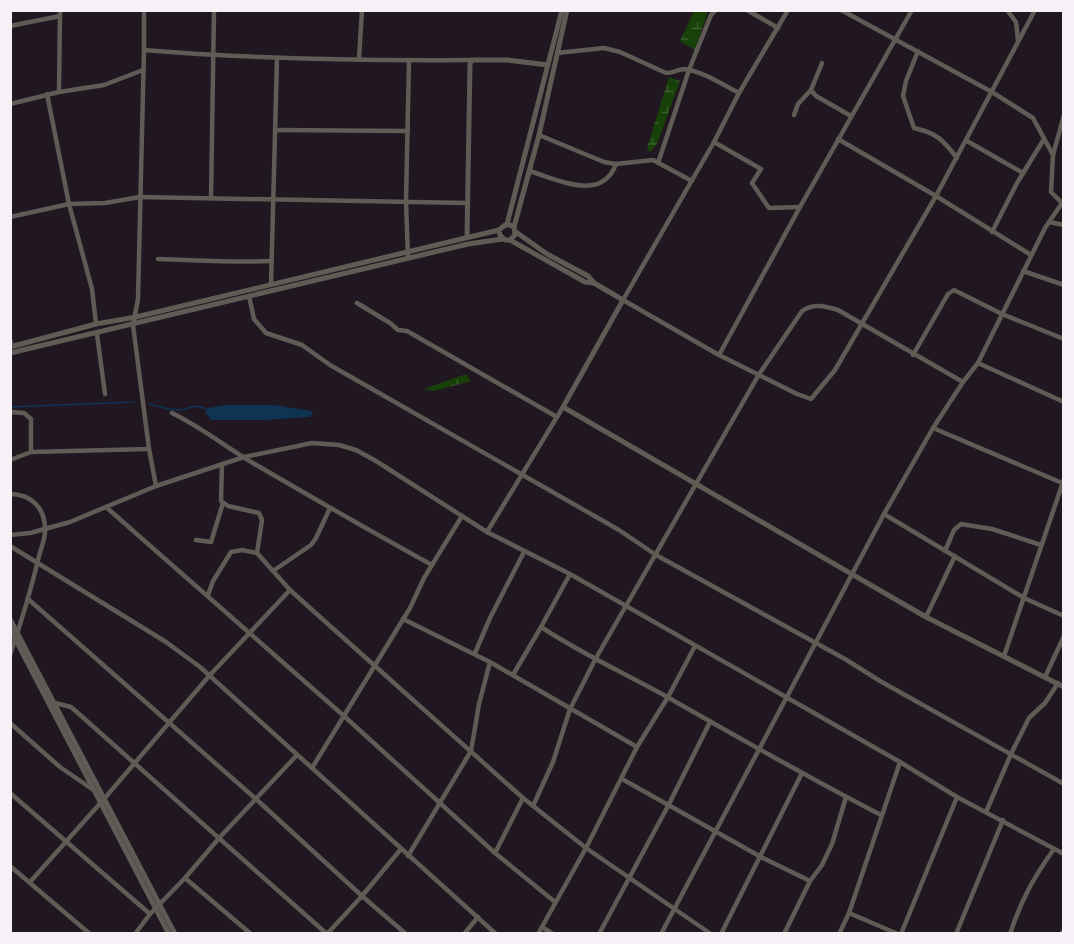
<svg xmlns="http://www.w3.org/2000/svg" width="1074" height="944" viewBox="0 0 1074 944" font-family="Georgia,serif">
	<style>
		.wetland { fill: url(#wetland-marsh) }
		.water { fill: #0e3353 }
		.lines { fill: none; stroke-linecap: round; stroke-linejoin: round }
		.stream { stroke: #0e3353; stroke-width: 1.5 }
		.minor { stroke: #5f5c56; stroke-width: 4.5 }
		.tertiary { stroke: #5f5c56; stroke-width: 5 }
	</style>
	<defs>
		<pattern id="wetland-marsh" width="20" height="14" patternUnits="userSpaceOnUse" patternTransform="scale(1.5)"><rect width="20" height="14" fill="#174109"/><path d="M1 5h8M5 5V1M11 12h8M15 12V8" fill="none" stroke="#3a5d2e"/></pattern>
	</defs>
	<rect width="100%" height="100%" fill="#201721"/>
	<!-- wetland -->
	<g class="wetland">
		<polygon points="694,11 708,11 695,50 680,41"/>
		<polygon points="669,77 680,81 657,144 650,152 647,148"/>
		<polygon points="466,374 471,381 434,391 424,389"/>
	</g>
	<!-- water -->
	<polygon class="water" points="227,405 274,405 311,411 313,414 310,417 264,420 211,420 205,412 209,408"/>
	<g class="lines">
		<!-- stream -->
		<g class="stream">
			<path d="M 149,404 C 159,406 169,410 179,410 C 191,410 192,402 207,409"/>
			<polyline points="10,407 134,402"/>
		</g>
		<!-- minor -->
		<g class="minor">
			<polyline points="747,10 778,28"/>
			<polyline points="788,10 739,93 714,142 623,300 719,355 797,394 811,399 835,370 936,196 1035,10"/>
			<polyline points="841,10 992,92 1033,118 1053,155 1051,192 1062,203"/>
			<polyline points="1007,10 1016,22 1018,40"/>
			<polyline points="10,26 60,16"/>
			<polyline points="144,50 144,10"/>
			<path d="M 918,51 L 906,81 L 903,96 L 914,128 C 937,133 943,140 957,158"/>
			<path d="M 557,53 L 604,48 L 620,52 L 666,73 C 673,73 679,69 685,69 C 704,72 723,85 739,93"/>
			<polyline points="359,59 362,10"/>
			<polyline points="822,63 811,90 816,96 851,116"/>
			<polyline points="59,92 60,10"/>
			<polyline points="47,94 69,204 92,289 96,324"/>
			<polyline points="10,104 59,92 104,85 143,70"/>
			<polyline points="794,115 798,104 811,90"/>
			<polyline points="275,130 408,131"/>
			<polyline points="539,135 604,162 616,164 653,160 692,181"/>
			<polyline points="838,139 936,196 1031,255"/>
			<polyline points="967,141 1023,173"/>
			<polyline points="714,142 761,169 752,183 769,208 800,207"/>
			<polyline points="1053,155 1064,115"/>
			<polyline points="658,163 689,70 711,15 716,10"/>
			<path d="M 529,171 C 557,179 602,203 616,164"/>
			<polyline points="211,198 214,10"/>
			<polyline points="10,217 69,204 105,203 140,197 466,203"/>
			<polyline points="1049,222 1064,225"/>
			<polyline points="992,232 1017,183 1044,139"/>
			<polyline points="408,258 406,201 409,60"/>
			<path d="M 158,259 C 196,260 233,263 271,261"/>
			<polyline points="1023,271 1064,285"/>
			<polyline points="271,285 277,58"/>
			<polyline points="249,296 254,319 266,333 302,345 330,365 619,530 656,555 845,659 880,681 1064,784"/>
			<polyline points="357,303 390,323 398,330 407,331 557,417"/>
			<polyline points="97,334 105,394"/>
			<polyline points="10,340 12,346"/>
			<polyline points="719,355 800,207 912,10"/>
			<polyline points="913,355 948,294 954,290 1002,314 1064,339"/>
			<polyline points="978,363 1064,402"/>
			<polyline points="10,412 24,413 31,419 31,452"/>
			<path d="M 172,413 C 201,427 226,447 253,463 C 313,498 372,532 432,565"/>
			<polyline points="933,428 1062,483"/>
			<polyline points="10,460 31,452 149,449"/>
			<polyline points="222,464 221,501 228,506 259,513 262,520 257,553 290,590 320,617 523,798 586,848 711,934"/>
			<path d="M 156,486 L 149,449 L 133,325 L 138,299 L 144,50 C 253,59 363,61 472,60"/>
			<path d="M 10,494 C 31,494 45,508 45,529 C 46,537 41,548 39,556 C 31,590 21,623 10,655"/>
			<polyline points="106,507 344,716 495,853 555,902"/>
			<polyline points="884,514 1024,598 1064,616"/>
			<polyline points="487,532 563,407"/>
			<polyline points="10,535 30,533 70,522 156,486 244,457 312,443 339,445 356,450 376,461 487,532 570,574 900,762 957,797 1064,854"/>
			<polyline points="196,540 211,542 223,503"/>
			<polyline points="10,546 166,642 200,667 496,934"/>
			<polyline points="945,551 954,530 961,524 992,529 1041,545"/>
			<polyline points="273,571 311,545 316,538 330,508"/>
			<path d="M 570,574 L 541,627 C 582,654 626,674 669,698 C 739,738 809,778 881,815"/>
			<polyline points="208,595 213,581 231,552 242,550 257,553"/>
			<polyline points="28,599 256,799 362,896 406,934"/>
			<polyline points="926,617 955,556"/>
			<polyline points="403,619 490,662 479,704 471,751 408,856"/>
			<polyline points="475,653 490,618 524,552"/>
			<polyline points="1004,656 1064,479"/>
			<polyline points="490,662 637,747"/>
			<polyline points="513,675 541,627"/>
			<polyline points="1045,677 1064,636"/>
			<polyline points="55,703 71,707 79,714 327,934 362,896 401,849"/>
			<polyline points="10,723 60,767 95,791"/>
			<polyline points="312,768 410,608 424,578 462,516"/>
			<polyline points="622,779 761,857 810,881"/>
			<polyline points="10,793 150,914"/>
			<path d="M 533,806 L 553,762 L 570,709 L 596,658 L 758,376 L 802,311 C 814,303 824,306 838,310 L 963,382"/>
			<polyline points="986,812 1011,754 1029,718 1045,703 1058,683"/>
			<polyline points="495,853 523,798"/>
			<polyline points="10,866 90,934"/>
			<polyline points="185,878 251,934"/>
			<polyline points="30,882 104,799 209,676 290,590"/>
			<polyline points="849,913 898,934"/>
			<polyline points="542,927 553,934"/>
			<polyline points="135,934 150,914 185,878 220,837 297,755"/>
			<polyline points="464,934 478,917"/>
			<polyline points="538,934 586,848 637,747 668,697 695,646"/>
			<polyline points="599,934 668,806 710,722"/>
			<polyline points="661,934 884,514 933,428 963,382 978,363 1045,228 1064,200"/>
			<polyline points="721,934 802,773"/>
			<polyline points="784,934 810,881 822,865 832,844 846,797"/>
			<polyline points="839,934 849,913 900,762"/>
			<polyline points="901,934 957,797"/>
			<polyline points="956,934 1003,820"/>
			<path d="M 1010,934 C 1021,900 1034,877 1054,849"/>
			<polyline points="1061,934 1064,930"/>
		</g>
		<!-- tertiary -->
		<g class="tertiary">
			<polyline points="507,224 562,10"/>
			<polyline points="514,227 539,135 567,10"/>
			<polyline points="516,232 547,254 588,276 594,283 623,300 563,407 926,617 1064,687"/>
			<polyline points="467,237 470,64 472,60 507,60 548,65"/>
			<polyline points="510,240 585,282 594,283"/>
			<polyline points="10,347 96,324 136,317 499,230 505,225 510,225 514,227 515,235 510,240 505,240 500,235 499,230"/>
			<polyline points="10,353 468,244 503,239"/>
			<polyline points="10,619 175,934"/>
			<polyline points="10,629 169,934"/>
		</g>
	</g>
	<!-- border -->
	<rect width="1074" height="944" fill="none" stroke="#f7f0f7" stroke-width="24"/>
</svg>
